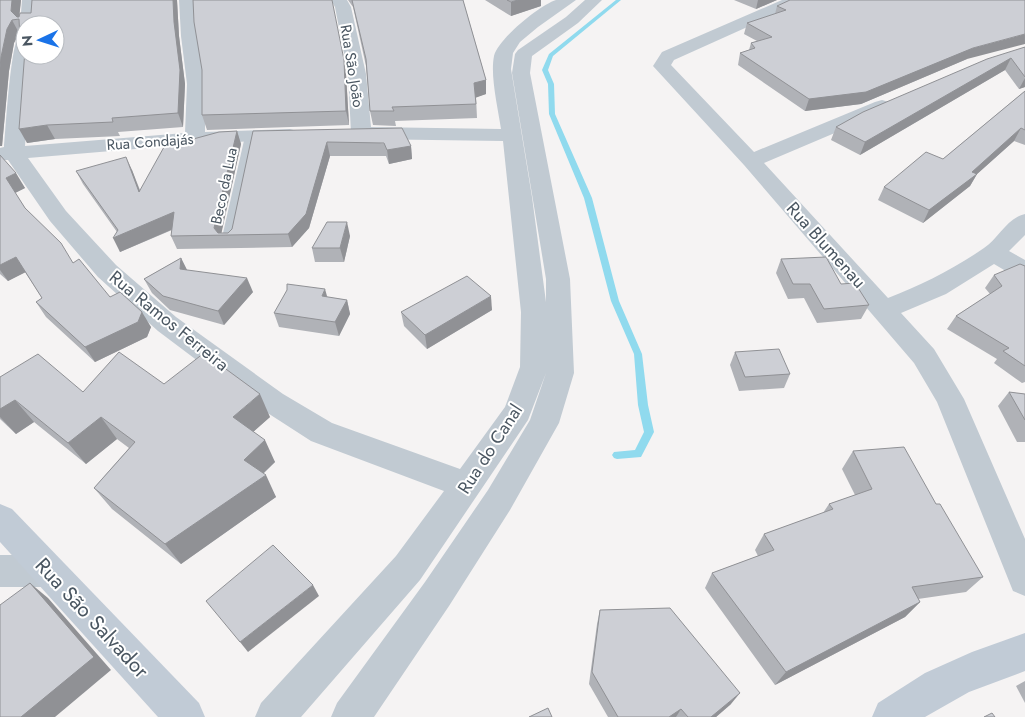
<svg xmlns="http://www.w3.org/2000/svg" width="1025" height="717" viewBox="0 0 1025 717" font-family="Jost,sans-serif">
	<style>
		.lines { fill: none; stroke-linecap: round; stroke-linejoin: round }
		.stream { fill: #90daee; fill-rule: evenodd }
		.lane { fill: #c1cad2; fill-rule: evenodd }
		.street { fill: #c1cad2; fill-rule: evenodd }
		.secondary { fill: #c1cbd6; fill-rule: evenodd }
		.wall { fill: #b0b2b7 }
		.shaded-wall { fill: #909195 }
		.building { fill: #cdcfd5; stroke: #909195 }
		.labels { text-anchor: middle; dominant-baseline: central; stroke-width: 4; stroke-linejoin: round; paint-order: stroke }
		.far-street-label { font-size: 15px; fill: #4a5661; stroke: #fff }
		.street-label { font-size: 18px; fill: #4a5661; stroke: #fff }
		.near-street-label { font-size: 21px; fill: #4a5661; stroke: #fff }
	</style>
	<rect width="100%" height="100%" fill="#f5f3f3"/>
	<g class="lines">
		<!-- stream -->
		<polygon class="stream" points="616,0 621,0 553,56 548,70 554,84 555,114 592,198 619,301 642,354 648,405 654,432 641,457 617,459 614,458 612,455 614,452 635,450 644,432 638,405 634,354 611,301 584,198 549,114 548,84 542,70 549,54"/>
		<!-- lane -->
		<polygon class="lane" points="251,132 257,136 235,242 233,245 223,245 221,242 245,136"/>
		<!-- street -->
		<g class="street">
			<polygon points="22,0 38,0 36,25 25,25 25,29 20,25"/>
			<path d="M 179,0 L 195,0 L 197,36 L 205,84 L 205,132 L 290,129 L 297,131 L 300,135 L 297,139 L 195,144 L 28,158 L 66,211 L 116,265 L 176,317 L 283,394 L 332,423 L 460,469 L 505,407 L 520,367 L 521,312 L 503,141 L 361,139 L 354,137 L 351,133 L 348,74 L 335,7 L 331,0 L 347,0 L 351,7 L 366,74 L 371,127 L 501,129 C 498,108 490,76 494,56 C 498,39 540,5 556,0 C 562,0 570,0 576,0 L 538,27 L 520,42 L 513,53 L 511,69 L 532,197 L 546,302 L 546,279 L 512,73 L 515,54 L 518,50 L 566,17 L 585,0 L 602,0 L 578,23 L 532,56 L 530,73 L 570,279 L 574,373 L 559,423 L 510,510 L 449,606 L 374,717 L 331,717 L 337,703 L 425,582 L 488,490 L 530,420 L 546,373 L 528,420 L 420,580 L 301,717 L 255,717 L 261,703 L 396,556 L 444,491 L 311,441 L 263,410 L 158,331 L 98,277 L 50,221 L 8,160 L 0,160 L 0,148 L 4,147 C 6,127 10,49 19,35 L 25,34 L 25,55 L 31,55 L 25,146 L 185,133 L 187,84 L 181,36 Z"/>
			<path d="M 782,0 L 803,0 L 801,3 L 674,60 L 671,65 L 754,152 L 875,102 L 882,100 L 889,102 L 892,106 L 889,110 L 764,163 L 888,298 C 921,285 954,269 984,248 C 999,238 1007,218 1025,214 L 1025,235 L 1009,251 L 1025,260 L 1025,279 L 1016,277 L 994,264 L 946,294 L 901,313 L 934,349 L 964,399 L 1025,539 L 1025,596 L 1013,591 L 937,402 L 914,363 L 744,165 L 653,66 L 662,52 Z"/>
			<polygon points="0,555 47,555 59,559 64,571 59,583 47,587 0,587"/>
		</g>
		<!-- secondary -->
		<g class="secondary">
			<polygon points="0,504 12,509 199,703 205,717 158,717 0,542"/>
			<polygon points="1025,633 1025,671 969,692 925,717 872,717 878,703 925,673 972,652"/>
		</g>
	</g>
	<!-- wall -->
	<g class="wall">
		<polygon points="0,0 21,0 19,17 31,13 32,0 177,0 179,36 185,84 183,127 118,132 120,136 55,139 27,143 55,55 25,25 25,50 20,39 20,33 19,33 14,43 9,71 2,146 0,146"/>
		<polygon points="348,0 463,0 486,80 486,94 476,97 477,118 395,121 396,126 373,125 370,111 366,66 353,7"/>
		<polygon points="485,0 541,0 541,6 511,16"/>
		<polygon points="734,0 777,0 756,9"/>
		<polygon points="777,6 967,59 861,104 805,111 738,65 740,53 749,50 751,43 757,41 744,34 747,23 775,14"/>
		<polygon points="1025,47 1025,87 1019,89 1005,70 860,155 831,140 836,127"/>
		<polygon points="202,70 346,74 349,125 207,130 202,115"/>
		<polygon points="1025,91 1025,145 1014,141 977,174 970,186 923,223 878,200 884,187 943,159"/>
		<polygon points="237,131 241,144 221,233 228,233 232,229 253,131 411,146 412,159 389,164 386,156 330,156 309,228 292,247 177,249 171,236 172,230 120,252 117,232 83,184 76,171 132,170 140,190"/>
		<polygon points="0,155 25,188 15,193 25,208 73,263 110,297 151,327 147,337 95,362 46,317 36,302 42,298 25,272 8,281 0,274"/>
		<polygon points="350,236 344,262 315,262 312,248"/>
		<polygon points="181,258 187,270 253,292 224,325 170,310 152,293 144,279"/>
		<polygon points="781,259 841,284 869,305 861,319 817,323 804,298 788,299 776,273"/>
		<polygon points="1025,266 1025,382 1022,383 994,363 997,359 947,329 956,316 990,294 985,288 994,275"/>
		<polygon points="327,297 347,300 350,314 339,336 279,327 274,313"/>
		<polygon points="492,310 427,349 404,326 401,312"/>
		<polygon points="735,352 790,374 784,388 739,391 730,365"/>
		<polygon points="0,377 83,392 164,384 270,417 253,432 275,462 263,474 276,497 181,564 112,509 94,488 129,448 117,439 86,464 34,422 16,434 0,419"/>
		<polygon points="1009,392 1025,394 1025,442 1017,442 998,406"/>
		<polygon points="853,451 936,504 983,577 966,592 918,599 920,602 905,617 775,685 705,588 712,573 758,556 755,550 764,534 823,513 829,504 855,495 842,469"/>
		<polygon points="600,610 731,704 716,717 608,717 589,684 597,624"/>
		<polygon points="1025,681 1025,703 1016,686"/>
	</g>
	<!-- shaded-wall -->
	<g class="shaded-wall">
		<polygon points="12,0 21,0 19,19 11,11"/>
		<polygon points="173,0 177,0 179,36 185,84 183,127 178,113"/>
		<polygon points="518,0 541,0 541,6 511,16 511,2"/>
		<polygon points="758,0 777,0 756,9"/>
		<polygon points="12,20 19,33 14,43 9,71 2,146 0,146 0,68 1,57 7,29"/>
		<polygon points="1025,34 1025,44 967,59 861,104 805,111 809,99 973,48"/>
		<polygon points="1011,58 1005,70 860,155 865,142"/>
		<polygon points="344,60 346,74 349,125 346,111"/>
		<polygon points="1025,78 1025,87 1019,89"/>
		<polygon points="486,80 486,94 475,98 474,83"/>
		<polygon points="47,125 55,139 27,143 19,129"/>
		<polygon points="1021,128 1014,141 976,175 977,174 970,186 923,223 929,210"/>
		<polygon points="237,131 241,144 221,235 217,235 214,228"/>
		<polygon points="327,142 330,156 309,228 292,247 288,234"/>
		<polygon points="411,146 412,159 389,164 387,150"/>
		<polygon points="126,157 132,170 145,205 139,192"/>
		<polygon points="16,173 25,188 15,193 6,178"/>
		<polygon points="174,212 180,226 120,252 113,238"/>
		<polygon points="347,222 350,236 344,262 340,248"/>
		<polygon points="16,257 26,272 8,281 0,270 0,265"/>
		<polygon points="181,258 188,272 180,269"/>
		<polygon points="247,278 253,292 224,325 218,311"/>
		<polygon points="325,289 329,303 322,296"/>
		<polygon points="491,296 492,310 427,349 425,335"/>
		<polygon points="347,300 350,314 339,336 335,322"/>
		<polygon points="142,312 151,327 147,337 95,362 85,347"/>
		<polygon points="260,394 270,417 244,440 233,417"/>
		<polygon points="15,400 34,422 16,434 0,417 0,409"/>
		<polygon points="101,417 117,439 86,464 68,443"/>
		<polygon points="265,440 275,462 255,481 244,460"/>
		<polygon points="266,475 276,497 181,564 165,544"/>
		<polygon points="30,583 48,598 111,670 55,717 21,717"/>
		<polygon points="313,585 319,596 248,652 240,642"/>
		<polygon points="920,602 905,617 775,685 786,672"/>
		<polygon points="740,693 731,704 716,717 711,717"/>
		<polygon points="681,709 676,717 669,717"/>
	</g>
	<!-- building -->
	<g class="building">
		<polygon points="0,0 12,0 11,11 17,17 19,17 20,13 31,13 32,0 173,0 174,22 180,70 178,113 112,118 113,122 47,125 19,129 25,50 25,55 55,55 55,25 25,25 25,41 20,39 19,19 12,20 7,29 1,57 0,68"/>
		<polygon points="193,0 332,0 344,60 346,111 202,115 202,70 194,22"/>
		<polygon points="352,0 463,0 486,80 474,83 476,104 392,107 394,111 370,111 366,59"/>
		<polygon points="507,0 518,0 511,2"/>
		<polygon points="790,0 1025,0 1025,34 973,48 866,92 809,99 740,53 755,48 751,43 772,37 747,23 786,10 777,6"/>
		<polygon points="1025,47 1025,77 1011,58 865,142 836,127 863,112 987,59"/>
		<polygon points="1025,91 1025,130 1021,128 972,172 977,174 929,210 884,187 926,152 943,159"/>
		<polygon points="402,128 411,146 387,150 384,143 327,142 306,214 288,234 171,236 174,212 113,238 118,230 76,171 126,157 139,192 164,147 219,132 237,131 214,228 218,233 228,233 232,229 253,131"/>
		<polygon points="0,155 16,173 6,178 25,208 61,243 73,263 79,259 110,297 120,292 142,312 138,322 85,347 36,302 42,298 16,257 0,265"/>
		<polygon points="327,222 347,222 340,248 312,248"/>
		<polygon points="826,257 841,284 855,283 869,305 824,309 810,284 793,284 781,259"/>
		<polygon points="181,258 180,269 247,278 218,311 163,296 144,279"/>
		<polygon points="1020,264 1025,266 1025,366 1003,351 1009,348 956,316 1002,286 994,275"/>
		<polygon points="467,276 491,296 425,335 401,312"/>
		<polygon points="287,284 325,289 322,296 347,300 335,322 274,313 287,290"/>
		<polygon points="779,349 790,374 745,377 735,352"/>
		<polygon points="119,352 164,384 204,353 260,394 233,417 265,440 244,460 266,475 165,544 94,488 135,442 101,417 68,443 15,400 0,409 0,377 38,354 83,392"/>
		<polygon points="1009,392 1025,394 1025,420"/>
		<polygon points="904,447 936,504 940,504 983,577 912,587 920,602 786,672 712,573 774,550 764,534 833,509 829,504 872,489 853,451"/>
		<polygon points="273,545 313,585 240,642 206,601"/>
		<polygon points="30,583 94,657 21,717 0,717 0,605"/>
		<polygon points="670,608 740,693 711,717 688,717 681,709 669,717 618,717 592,672 600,610"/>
		<polygon points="548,708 552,717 529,717"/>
		<polygon points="992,713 995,717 984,717"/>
	</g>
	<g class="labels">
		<!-- far-street labels -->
		<g class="far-street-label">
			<text transform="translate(352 66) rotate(81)">Rua São João</text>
			<text transform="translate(150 142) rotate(-4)">Rua Condajás</text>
			<text transform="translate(224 186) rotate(-78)">Beco da Lua</text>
		</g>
		<!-- street labels -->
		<g class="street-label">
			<text transform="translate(826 245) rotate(48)">Rua Blumenau</text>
			<text transform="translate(169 321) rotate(39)">Rua Ramos Ferreira</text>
			<text transform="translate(490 449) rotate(-57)">Rua do Canal</text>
		</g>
		<!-- near-street labels -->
		<g class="near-street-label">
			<text transform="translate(92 618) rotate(47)">Rua São Salvador</text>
		</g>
	</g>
	<!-- north arrow -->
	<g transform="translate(40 40) rotate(266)"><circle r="24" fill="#ffffff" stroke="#b7bbc0"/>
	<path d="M0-4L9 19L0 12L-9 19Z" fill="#1a73e8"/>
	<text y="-8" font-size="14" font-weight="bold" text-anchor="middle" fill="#4a5661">N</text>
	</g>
</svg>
